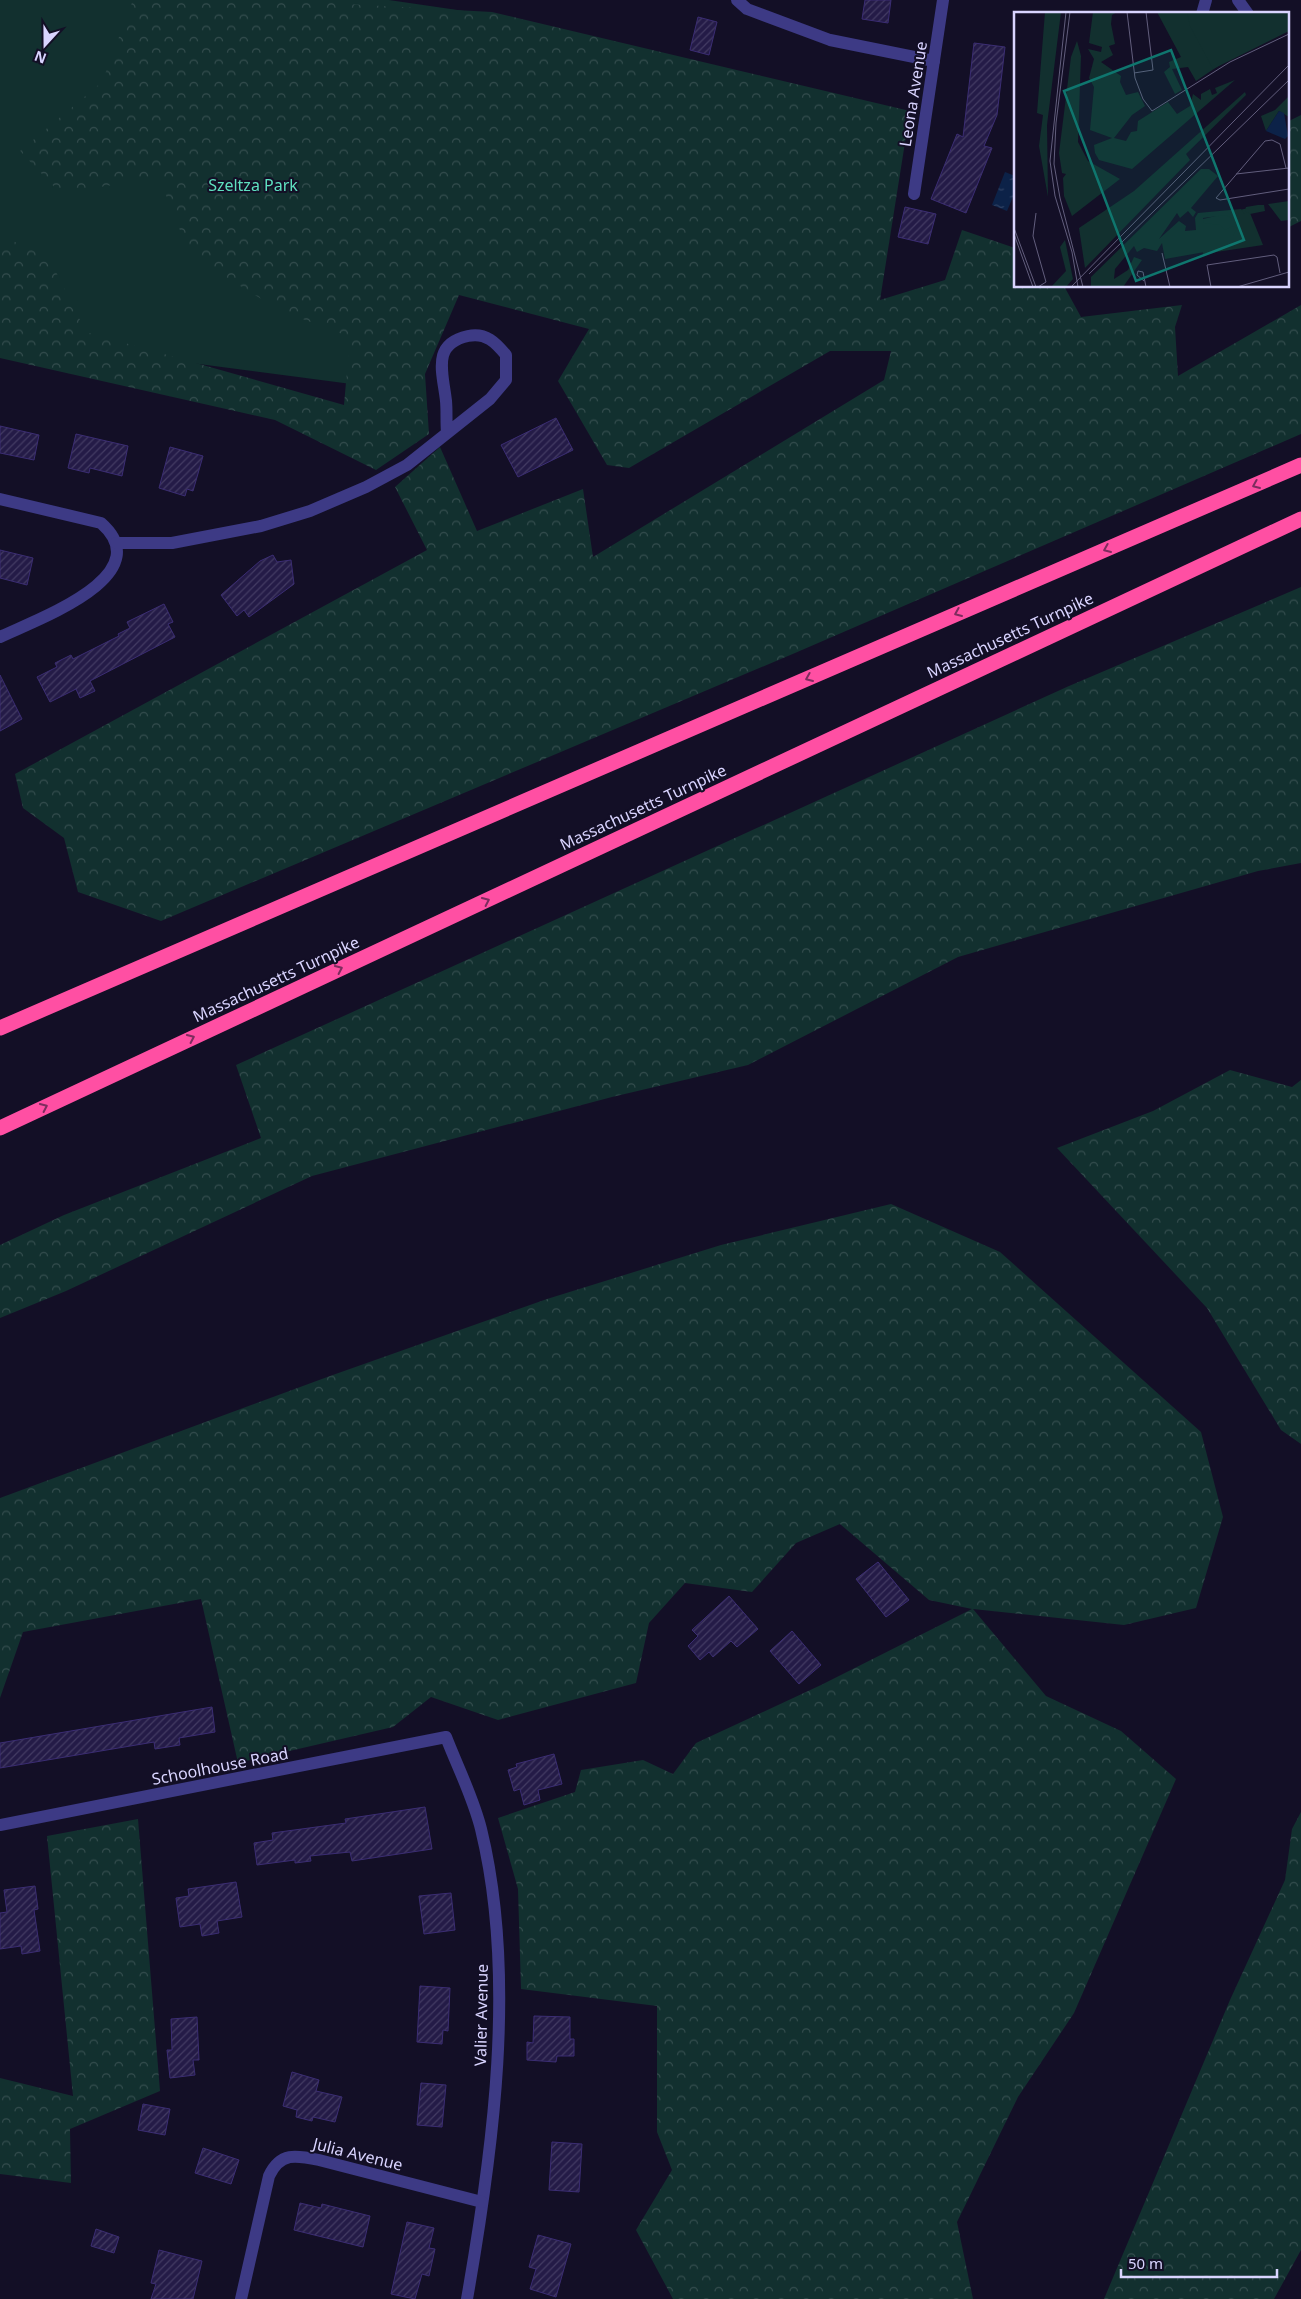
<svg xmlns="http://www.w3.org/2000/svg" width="1301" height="2299" viewBox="0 0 1301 2299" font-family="'Noto Sans',sans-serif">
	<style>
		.green { fill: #12302f }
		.forest { fill: url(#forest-crowns) }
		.water { fill: url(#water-ripples) }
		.building { fill: url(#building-hatch); stroke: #3b2d73 }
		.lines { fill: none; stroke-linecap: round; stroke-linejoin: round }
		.minor { stroke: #3d3a85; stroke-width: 12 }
		.highway { stroke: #ff4fa3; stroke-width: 15 }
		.oneway { stroke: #7d2c5e }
		.labels { text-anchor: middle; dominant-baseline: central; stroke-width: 4; stroke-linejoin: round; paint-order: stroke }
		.street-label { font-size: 16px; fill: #d9d4ff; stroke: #130f26 }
		.park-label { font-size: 16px; fill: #5fe0c0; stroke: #130f26 }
		.inset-road { fill: none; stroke: #625e7d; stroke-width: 1 }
		.view { fill: #0f766e; fill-opacity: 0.15; stroke: #0f766e; stroke-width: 2.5 }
		.inset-edge { fill: none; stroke: #d9d4ff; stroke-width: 2.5 }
	</style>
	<defs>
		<pattern id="forest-crowns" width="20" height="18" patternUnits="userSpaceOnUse" patternTransform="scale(1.25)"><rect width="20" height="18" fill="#12302f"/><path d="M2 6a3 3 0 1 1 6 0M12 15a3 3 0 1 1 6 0" fill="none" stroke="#344d4e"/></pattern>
		<pattern id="water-ripples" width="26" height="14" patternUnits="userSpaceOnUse" patternTransform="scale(1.25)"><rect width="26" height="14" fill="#0c2248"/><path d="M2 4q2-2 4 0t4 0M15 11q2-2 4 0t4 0" fill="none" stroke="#2f4163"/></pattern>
		<pattern id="building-hatch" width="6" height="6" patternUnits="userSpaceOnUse" patternTransform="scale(1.25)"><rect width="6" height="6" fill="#241b47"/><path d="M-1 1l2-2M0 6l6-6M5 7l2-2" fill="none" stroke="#433b63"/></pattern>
	</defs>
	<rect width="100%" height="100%" fill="#130f26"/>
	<!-- green -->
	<polygon class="green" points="0,0 389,0 485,14 397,390 0,338"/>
	<!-- forest -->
	<g class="forest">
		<polygon points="133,0 330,0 346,4 492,12 910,111 880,300 945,280 962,230 1015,248 1015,286 1064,286 1081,317 1182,305 1175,327 1178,376 1301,305 1301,434 795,653 161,921 78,892 64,838 23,808 15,774 427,550 395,487 440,447 477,531 583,489 593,557 884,380 891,351 830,351 629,468 607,465 558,381 589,329 459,295 425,374 429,434 376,470 275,420 0,358 0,235 49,258 86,332 344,405 350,337 279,310 190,255 159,178 60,193 20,151 102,82"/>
		<polygon points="1301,115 1301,221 1287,228 1287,122"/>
		<polygon points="1301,587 1301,863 1258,871 958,957 748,1065 612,1097 312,1176 66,1291 0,1318 0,1245 64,1215 261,1138 236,1065 1069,686"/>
		<polygon points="1230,1070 1292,1087 1301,1080 1301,1444 1281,1430 1207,1308 1057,1148 1153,1111"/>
		<polygon points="891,1204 1000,1252 1201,1432 1223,1517 1196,1608 1124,1625 973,1609 1046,1696 1121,1731 1176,1779 1074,2013 1018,2097 957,2222 973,2299 673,2299 636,2230 672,2170 657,2132 657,2006 521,1989 518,1889 498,1818 575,1792 581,1770 643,1760 673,1774 696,1743 821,1685 972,1609 929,1600 840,1524 796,1543 752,1592 685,1583 649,1623 636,1683 498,1720 431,1697 393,1727 238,1763 201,1599 23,1632 0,1698 0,1498 330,1376 547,1299 721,1245"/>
		<polygon points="1301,1812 1301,2250 1274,2299 1104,2299 1230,2000 1285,1880 1292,1829"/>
		<polygon points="138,1819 160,2091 70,2129 71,2183 0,2174 0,2078 73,2096 47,1836"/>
	</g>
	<!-- water -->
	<polygon class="water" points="1005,172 1015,176 1015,192 1007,211 992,205"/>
	<!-- building -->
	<g class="building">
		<polygon points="865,0 891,0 888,23 862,19"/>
		<polygon points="698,17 717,22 709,55 690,50"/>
		<polygon points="974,43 1005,47 997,115 984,146 992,148 966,213 931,199 957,134 963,137"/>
		<polygon points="905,207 936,214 928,244 898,237"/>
		<polygon points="556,418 573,450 518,477 501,445"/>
		<polygon points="0,426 39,435 34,460 0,453"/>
		<polygon points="76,434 128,446 122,476 90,468 89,473 68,468"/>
		<polygon points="170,447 203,456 193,491 187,489 185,496 159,488"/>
		<polygon points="0,550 33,558 27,585 0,578"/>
		<polygon points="273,555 277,562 291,560 294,584 249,617 244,610 237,616 221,595 260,561"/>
		<polygon points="164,604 173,622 168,624 175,637 90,681 95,691 80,698 76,689 50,702 37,677 57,667 55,663 71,655 73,659 119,636 118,634 130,628 127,622"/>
		<polygon points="0,675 22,719 0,731"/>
		<polygon points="878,1562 909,1600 886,1617 856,1579"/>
		<polygon points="729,1596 758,1629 737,1647 731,1641 713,1657 709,1652 700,1660 688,1646 698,1636 692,1630"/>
		<polygon points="792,1631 821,1665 799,1684 770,1651"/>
		<polygon points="212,1707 215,1732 179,1738 180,1745 155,1749 154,1742 0,1768 0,1743"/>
		<polygon points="554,1754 562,1784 538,1790 540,1800 524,1805 520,1789 514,1791 508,1770 517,1767 516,1764"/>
		<polygon points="425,1807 432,1849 352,1861 350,1852 310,1856 311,1861 295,1863 295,1860 257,1865 254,1843 273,1840 272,1833 346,1823 345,1819"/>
		<polygon points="236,1882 242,1917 217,1921 219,1933 202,1936 200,1924 180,1927 176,1898 189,1896 188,1889"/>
		<polygon points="35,1886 38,1909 34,1910 40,1951 22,1954 21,1946 0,1949 0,1913 7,1912 4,1890"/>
		<polygon points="451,1893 455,1930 424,1934 419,1896"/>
		<polygon points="420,1986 450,1988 448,2031 443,2030 442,2044 417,2042"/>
		<polygon points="534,2016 570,2017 570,2039 574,2039 574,2056 557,2056 556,2062 527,2060 527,2042 533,2043"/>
		<polygon points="197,2017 199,2060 193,2060 195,2075 170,2078 167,2050 172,2050 171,2019"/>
		<polygon points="292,2072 319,2080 316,2091 342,2097 335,2122 313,2117 312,2121 296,2117 297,2110 283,2106"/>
		<polygon points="421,2083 446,2085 442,2127 417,2125"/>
		<polygon points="143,2104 170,2109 165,2135 138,2130"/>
		<polygon points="552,2142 582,2144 579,2192 549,2190"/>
		<polygon points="203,2148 239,2160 231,2184 195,2173"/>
		<polygon points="300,2203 321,2208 322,2204 370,2216 363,2247 294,2230"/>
		<polygon points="407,2222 434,2228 429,2248 435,2249 429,2276 422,2274 415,2299 391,2294"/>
		<polygon points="96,2229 119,2237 114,2253 91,2246"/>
		<polygon points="538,2235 571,2244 556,2297 530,2289 536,2269 529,2267"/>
		<polygon points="159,2250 202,2261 193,2299 151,2299 156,2284 151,2283"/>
	</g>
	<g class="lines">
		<!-- minor -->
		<g class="minor">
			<polyline points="737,0 747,9 830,40 934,61"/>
			<polyline points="1238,0 1248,14"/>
			<polyline points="1202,14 1206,0"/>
			<polyline points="914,194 943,0"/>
			<path d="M 0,499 L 101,523 C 161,576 35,620 0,637"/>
			<path d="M 116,543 L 172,543 L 261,526 L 310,511 L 366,487 L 407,465 L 490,399 L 506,380 L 506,355 C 496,343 486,332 468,336 C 431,344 443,373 446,401 C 447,411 446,422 447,432"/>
			<path d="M 0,1825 L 446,1737 C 458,1768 473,1797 481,1829 C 517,1976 493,2151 467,2299"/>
			<path d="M 241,2299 L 269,2176 C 280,2152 296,2155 319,2160 L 482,2202"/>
		</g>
		<!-- highway -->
		<g class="highway">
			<polyline points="0,1028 1301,465"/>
			<polyline points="0,1128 1301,519"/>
		</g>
	</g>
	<!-- one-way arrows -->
	<defs><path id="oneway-chevron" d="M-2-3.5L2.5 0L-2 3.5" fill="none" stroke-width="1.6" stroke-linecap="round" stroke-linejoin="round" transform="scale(1.25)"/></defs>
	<g class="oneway">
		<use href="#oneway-chevron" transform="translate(1256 485) rotate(157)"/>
		<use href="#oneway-chevron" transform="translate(1107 549) rotate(157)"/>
		<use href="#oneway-chevron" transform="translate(958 613) rotate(157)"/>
		<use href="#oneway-chevron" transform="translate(809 678) rotate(157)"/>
		<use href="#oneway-chevron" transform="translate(486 901) rotate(-25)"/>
		<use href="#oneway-chevron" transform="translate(339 969) rotate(-25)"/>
		<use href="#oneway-chevron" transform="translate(191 1038) rotate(-25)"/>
		<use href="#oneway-chevron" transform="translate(44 1107) rotate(-25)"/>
	</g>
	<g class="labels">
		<!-- street labels -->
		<g class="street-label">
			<text transform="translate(913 94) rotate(-81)">Leona Avenue</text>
			<text transform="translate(1010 635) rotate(-25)">Massachusetts Turnpike</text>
			<text transform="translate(643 807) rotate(-25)">Massachusetts Turnpike</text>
			<text transform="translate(276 979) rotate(-25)">Massachusetts Turnpike</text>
			<text transform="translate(220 1766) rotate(-11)">Schoolhouse Road</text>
			<text transform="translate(481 2015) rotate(-89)">Valier Avenue</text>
			<text transform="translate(358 2154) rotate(14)">Julia Avenue</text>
		</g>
		<!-- park labels -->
		<g class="park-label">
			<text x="253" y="185">Szeltza Park</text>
		</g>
	</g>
	<!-- overview -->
	<g transform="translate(1014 12)">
		<rect width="275" height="275" fill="#130f26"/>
		<path d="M 234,196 L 249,233 L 189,242 L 185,208 Z" fill="#12302f"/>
		<path d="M 31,0 L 47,0 L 33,113 L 34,185 L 25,134 L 29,103 L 23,101 ZM 79,0 L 103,0 L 98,3 L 97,12 L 101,32 L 95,34 L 99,43 L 87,50 L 107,64 L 106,70 L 112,83 L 124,80 L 131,94 L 118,103 L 100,126 L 112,129 L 117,120 L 123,119 L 124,109 L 154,90 L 163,102 L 176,94 L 179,82 L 187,88 L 187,82 L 196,77 L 198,83 L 203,81 L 201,76 L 221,68 L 118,157 L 85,148 L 81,141 L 80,133 L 98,126 L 76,118 L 80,75 L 75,66 L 80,47 L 74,37 L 87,40 L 88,35 L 75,31 ZM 143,0 L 188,0 L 219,44 L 182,69 L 174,55 L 158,57 L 168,78 L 161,82 L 150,60 L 156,55 L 155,50 L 167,45 ZM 63,29 L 67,44 L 64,130 L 74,149 L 106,167 L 58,204 L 50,184 L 49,166 L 52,162 L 48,161 L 45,141 L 57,45 ZM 231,80 L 232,83 L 172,142 L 176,148 L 71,256 L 65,216 L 120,179 ZM 275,84 L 275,105 L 265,99 L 252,119 L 247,104 L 261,98 ZM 187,157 L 195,157 L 204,164 L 177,196 L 182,200 L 179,205 L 174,199 L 166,206 L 163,201 L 145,227 L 165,209 L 172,214 L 171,219 L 182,218 L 181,206 L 184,201 L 227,197 L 231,203 L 221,203 L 223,209 L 212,203 L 189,206 L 190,211 L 206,213 L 211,218 L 219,214 L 223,216 L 219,224 L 219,235 L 151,247 L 148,231 L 143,239 L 130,236 L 123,240 L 120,234 L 101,257 L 100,267 L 114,258 L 120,245 L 128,248 L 109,275 L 77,275 L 77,265 ZM 275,189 L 275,208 L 267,209 L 254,192 ZM 244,193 L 250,193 L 251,199 L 236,202 L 231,199 L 232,195 ZM 51,228 L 59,267 L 52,275 L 37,275 L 52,259 L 46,235 Z" fill="#12302f"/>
		<path d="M 173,0 L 275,0 L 275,19 L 199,57 L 176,14 Z" fill="#12302f"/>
		<path d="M 265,99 L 270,101 L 274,124 L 271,127 L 252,119 Z" fill="#0c2248"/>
		<path class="inset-road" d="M 52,0 L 36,149 L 41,184 L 58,240 L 64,275M 56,0 L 42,111 L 40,152 L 46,186 L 69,275M 113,0 L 121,66 L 129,87 L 138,99 L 216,50 L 275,22M 120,61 L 139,58 L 132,0M 272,156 L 266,132 L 258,128 L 251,129 L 202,186 L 206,188 L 275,177M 222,162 L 275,156M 22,201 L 19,224 L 32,270 L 24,275M 0,216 L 22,275M 0,222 L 19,275M 148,241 L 156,275M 75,262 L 275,68M 130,269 L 123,263 L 124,259 L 129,260 L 132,275M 57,275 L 275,53M 197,275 L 193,253 L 260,243 L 263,245 L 266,261M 223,275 L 275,260"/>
		<path class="view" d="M 157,38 L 230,228 L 122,269 L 50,79 Z"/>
		<rect width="275" height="275" class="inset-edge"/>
	</g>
	<!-- north arrow -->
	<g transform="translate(45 45) rotate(201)" stroke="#130f26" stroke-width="4" paint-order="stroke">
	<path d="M0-4L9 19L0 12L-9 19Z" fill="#d9d4ff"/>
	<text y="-8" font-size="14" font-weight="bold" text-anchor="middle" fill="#d9d4ff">N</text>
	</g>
	<!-- scale -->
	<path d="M1121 2269v8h156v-8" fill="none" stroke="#d9d4ff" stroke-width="2.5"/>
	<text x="1128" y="2269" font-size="15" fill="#d9d4ff" stroke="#130f26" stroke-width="4" paint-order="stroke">50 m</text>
</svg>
